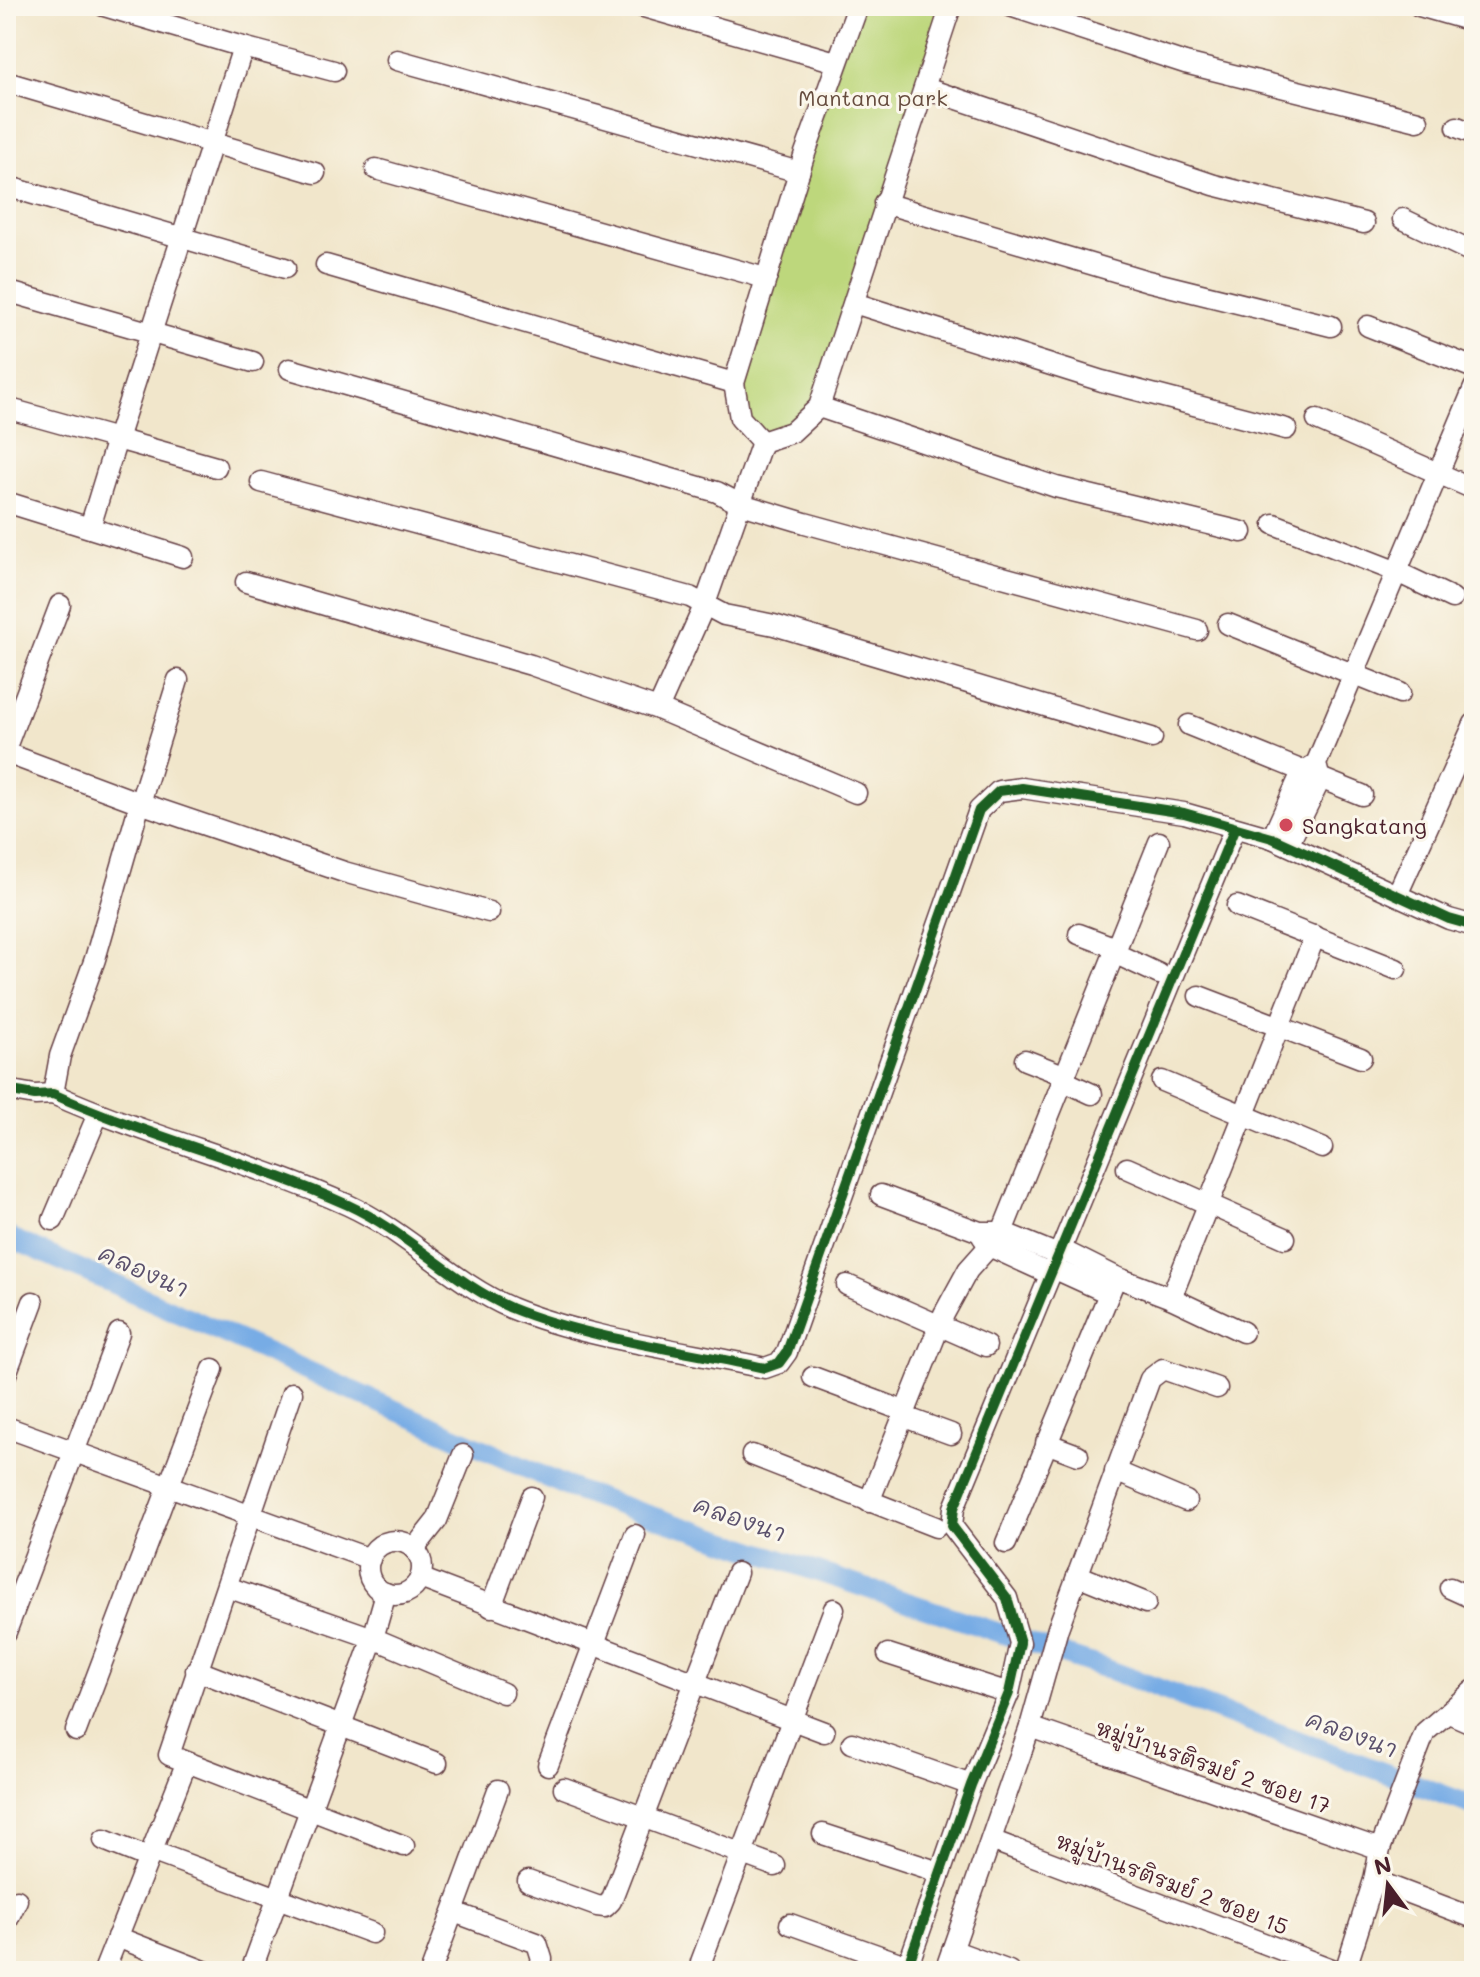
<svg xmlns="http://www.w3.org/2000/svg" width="1480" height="1977" viewBox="0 0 1480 1977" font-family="Mali,'Playpen Sans Thai',sans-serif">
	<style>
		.green { fill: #bdd77c; stroke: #847b54; stroke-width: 2 }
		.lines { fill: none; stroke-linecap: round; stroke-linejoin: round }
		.canal { stroke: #77ace5; stroke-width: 20 }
		.minor-casing { stroke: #633d43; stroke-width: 23 }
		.minor { stroke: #fff; stroke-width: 20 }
		.cycleway-casing { stroke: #fbf7ec; stroke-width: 15 }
		.cycleway { stroke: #1b5e20; stroke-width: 10 }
		.poi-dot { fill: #d1495b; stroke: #fbf7ec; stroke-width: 3 }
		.labels { text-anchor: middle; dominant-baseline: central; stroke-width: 6; stroke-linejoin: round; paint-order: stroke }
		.park-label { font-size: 22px; fill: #674d3f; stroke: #fbf7ec }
		.poi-label { font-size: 22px; fill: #4a1f2b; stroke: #fbf7ec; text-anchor: start }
		.street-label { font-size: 22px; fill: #4a1f2b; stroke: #fbf7ec }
		.water-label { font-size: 24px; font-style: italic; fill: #5a506c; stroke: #fbf7ec }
	</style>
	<rect width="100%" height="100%" fill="#fbf7ec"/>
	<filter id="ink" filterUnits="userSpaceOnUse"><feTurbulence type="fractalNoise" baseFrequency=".0125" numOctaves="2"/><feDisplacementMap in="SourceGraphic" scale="16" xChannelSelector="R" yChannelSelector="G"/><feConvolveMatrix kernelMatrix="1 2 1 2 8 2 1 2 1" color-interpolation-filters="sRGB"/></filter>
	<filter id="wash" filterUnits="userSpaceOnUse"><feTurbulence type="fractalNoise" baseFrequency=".006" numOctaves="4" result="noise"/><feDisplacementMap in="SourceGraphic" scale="32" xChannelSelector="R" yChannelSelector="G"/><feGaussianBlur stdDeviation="1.8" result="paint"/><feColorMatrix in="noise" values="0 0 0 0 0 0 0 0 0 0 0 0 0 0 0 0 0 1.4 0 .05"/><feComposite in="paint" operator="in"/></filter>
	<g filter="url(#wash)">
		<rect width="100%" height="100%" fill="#f1e6cb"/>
		<!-- green -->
		<polygon class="green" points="857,6 951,6 814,406 792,432 758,435 734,383"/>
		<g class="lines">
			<!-- canal -->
			<polyline class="canal" points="6,1236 577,1491 1107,1669 1474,1806"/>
		</g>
	</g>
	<g filter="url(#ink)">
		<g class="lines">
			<defs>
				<g id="minor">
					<polyline points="640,6 836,62"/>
					<polyline points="1010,6 1185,63 1418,121"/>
					<polyline points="1419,6 1468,20"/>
					<polyline points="243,47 334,71"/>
					<polyline points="397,60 799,172"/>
					<polyline points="6,82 315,173"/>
					<polyline points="925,88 1214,185 1364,223"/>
					<polyline points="1457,127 1474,134"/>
					<polyline points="376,169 765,278"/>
					<polyline points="6,186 285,268"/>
					<polyline points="884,203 1148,281 1331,326"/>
					<polyline points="1403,219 1474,253"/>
					<polyline points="326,265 734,383"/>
					<polyline points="6,291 253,362"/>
					<polyline points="854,303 1102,381 1286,429"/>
					<polyline points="1368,326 1474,368"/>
					<polyline points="290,369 717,492 738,503 805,523 1197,630"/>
					<polyline points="819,407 1056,487 1242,532"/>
					<polyline points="6,408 117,439 243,47 104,6"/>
					<polyline points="1317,420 1474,489"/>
					<polyline points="762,442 792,432 819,407 951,6"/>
					<polyline points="762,442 740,418 734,383 804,156 858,6"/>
					<polyline points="261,482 690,597 724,615 774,625 1152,738"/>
					<polyline points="6,502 183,557"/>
					<polyline points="1274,524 1395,571 1452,598"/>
					<polyline points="90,527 117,439 216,467"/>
					<polyline points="246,582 531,665 658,709 856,793"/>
					<polyline points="1228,624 1400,693"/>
					<polyline points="178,680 140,803 344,872 489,912"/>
					<polyline points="658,709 705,604 762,442"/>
					<polyline points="1189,725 1362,795"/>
					<polyline points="6,747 60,605"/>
					<polyline points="6,753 140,803 95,959 60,1056 53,1094"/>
					<polyline points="1272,838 1302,772 1312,766"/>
					<polyline points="1288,845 1320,780 1316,764 1474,388"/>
					<polyline points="1397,895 1474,724"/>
					<polyline points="1237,906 1396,969"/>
					<polyline points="1079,934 1116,948"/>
					<polyline points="1114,953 1159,974"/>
					<polyline points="1199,996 1361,1058"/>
					<polyline points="1025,1060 1066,1076"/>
					<polyline points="1064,1081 1092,1094"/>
					<polyline points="1162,1081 1322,1148"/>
					<path d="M 6,1090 L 35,1095 L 53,1094 C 149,1137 252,1162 348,1205 C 407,1232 452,1282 511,1308 C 584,1338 687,1351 765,1368 L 779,1363 L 787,1352 L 979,810 L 999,791 L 1022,788 L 1184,813 L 1272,838 L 1449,919 L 1474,926"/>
					<polyline points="1127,1168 1285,1238"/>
					<polyline points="881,1195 980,1232 1002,1232 1058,1255"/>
					<polyline points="53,1220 98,1114"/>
					<polyline points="982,1236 989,1246 1050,1274"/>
					<polyline points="1060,1249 1116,1277"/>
					<polyline points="1053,1268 1108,1293"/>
					<polyline points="847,1285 986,1346"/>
					<polyline points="1171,1298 1243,1332"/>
					<polyline points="6,1374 33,1302"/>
					<polyline points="813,1377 904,1411"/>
					<polyline points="292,1393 169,1755 404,1846"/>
					<polyline points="902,1416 951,1434"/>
					<polyline points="6,1427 370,1559"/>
					<polyline points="1046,1443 1078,1455"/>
					<polyline points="752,1455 936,1527"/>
					<polyline points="1115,1471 1186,1501"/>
					<polyline points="869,1502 944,1314 968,1270 1002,1232 1159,842"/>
					<circle cx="395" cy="1568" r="27"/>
					<polyline points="1006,1543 1116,1277 1171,1298 1315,936"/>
					<polyline points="414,1549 437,1520 463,1455"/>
					<polyline points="1077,1575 1146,1603"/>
					<polyline points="420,1578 824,1732"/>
					<polyline points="227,1587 373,1638 503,1693"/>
					<polyline points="1450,1588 1474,1599"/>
					<polyline points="491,1607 532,1497"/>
					<polyline points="6,1632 119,1333"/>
					<polyline points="888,1654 1009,1693"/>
					<polyline points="196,1670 437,1763"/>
					<polyline points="1449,1713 1474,1724"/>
					<polyline points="1030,1727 1380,1849"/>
					<polyline points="76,1731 213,1369"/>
					<polyline points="852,1743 971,1785"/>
					<polyline points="548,1765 635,1535"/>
					<polyline points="564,1788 775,1866"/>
					<polyline points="823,1834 939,1872"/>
					<polyline points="104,1840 149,1858"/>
					<polyline points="991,1840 1337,1971"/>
					<polyline points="151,1851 372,1933"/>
					<polyline points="1374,1880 1474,1918"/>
					<polyline points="528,1881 597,1906 605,1907 611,1901 737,1573"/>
					<polyline points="454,1912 537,1943 542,1959 538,1971"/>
					<polyline points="6,1923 17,1900"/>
					<polyline points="790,1924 908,1966"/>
					<polyline points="117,1937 204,1971"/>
					<polyline points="952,1950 1009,1971"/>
					<polyline points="701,1962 834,1609"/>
					<polyline points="104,1971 186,1764"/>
					<polyline points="251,1971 373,1638 386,1593"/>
					<polyline points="431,1971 498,1790"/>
					<polyline points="906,1971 971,1785 1009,1693 1020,1643 1007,1598 952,1526 954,1508 1234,830"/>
					<polyline points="945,1971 1030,1727 1058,1628 1150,1379 1163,1369 1217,1388"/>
					<polyline points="1345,1971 1374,1880 1380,1849 1425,1732 1474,1690"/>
				</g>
			</defs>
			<!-- minor casing -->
			<use href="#minor" class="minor-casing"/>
			<!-- minor -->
			<use href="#minor" class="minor"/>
			<defs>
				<g id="cycleway">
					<path d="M 6,1090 L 35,1095 L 53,1094 C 149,1137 252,1162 348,1205 C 407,1232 452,1282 511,1308 C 584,1338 687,1351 765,1368 L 779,1363 L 787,1352 L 979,810 L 999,791 L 1022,788 L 1184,813 L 1272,838 L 1449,919 L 1474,926"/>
					<polyline points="906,1971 971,1785 1009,1693 1020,1643 1007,1598 952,1526 954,1508 1234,830"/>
				</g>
			</defs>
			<!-- cycleway casing -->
			<use href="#cycleway" class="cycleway-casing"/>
			<!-- cycleway -->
			<use href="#cycleway" class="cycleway"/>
		</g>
	</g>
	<!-- markers -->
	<circle class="poi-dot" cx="1286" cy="825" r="8"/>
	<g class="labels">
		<!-- park labels -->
		<g class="park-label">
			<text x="873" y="97">Mantana park</text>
		</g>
		<!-- poi labels -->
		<g class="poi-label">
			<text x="1302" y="825">Sangkatang</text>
		</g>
		<!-- street labels -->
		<g class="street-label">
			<text transform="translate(1213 1766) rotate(19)">หมู่บ้านรติรมย์ 2 ซอย 17</text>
			<text transform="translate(1172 1883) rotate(21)">หมู่บ้านรติรมย์ 2 ซอย 15</text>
		</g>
		<!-- water labels -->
		<g class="water-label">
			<text transform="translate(144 1270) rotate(24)">คลองนา</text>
			<text transform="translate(740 1518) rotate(19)">คลองนา</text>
			<text transform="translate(1352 1733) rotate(20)">คลองนา</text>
		</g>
	</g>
	<!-- margin -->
	<rect width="1480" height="1977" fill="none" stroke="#fbf7ec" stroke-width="32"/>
	<!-- north arrow -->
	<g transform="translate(1388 1885) rotate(345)" stroke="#fbf7ec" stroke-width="6" paint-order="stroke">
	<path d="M0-6L14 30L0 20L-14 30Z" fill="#4a1f2b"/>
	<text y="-12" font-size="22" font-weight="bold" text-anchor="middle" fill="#4a1f2b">N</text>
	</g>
</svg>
